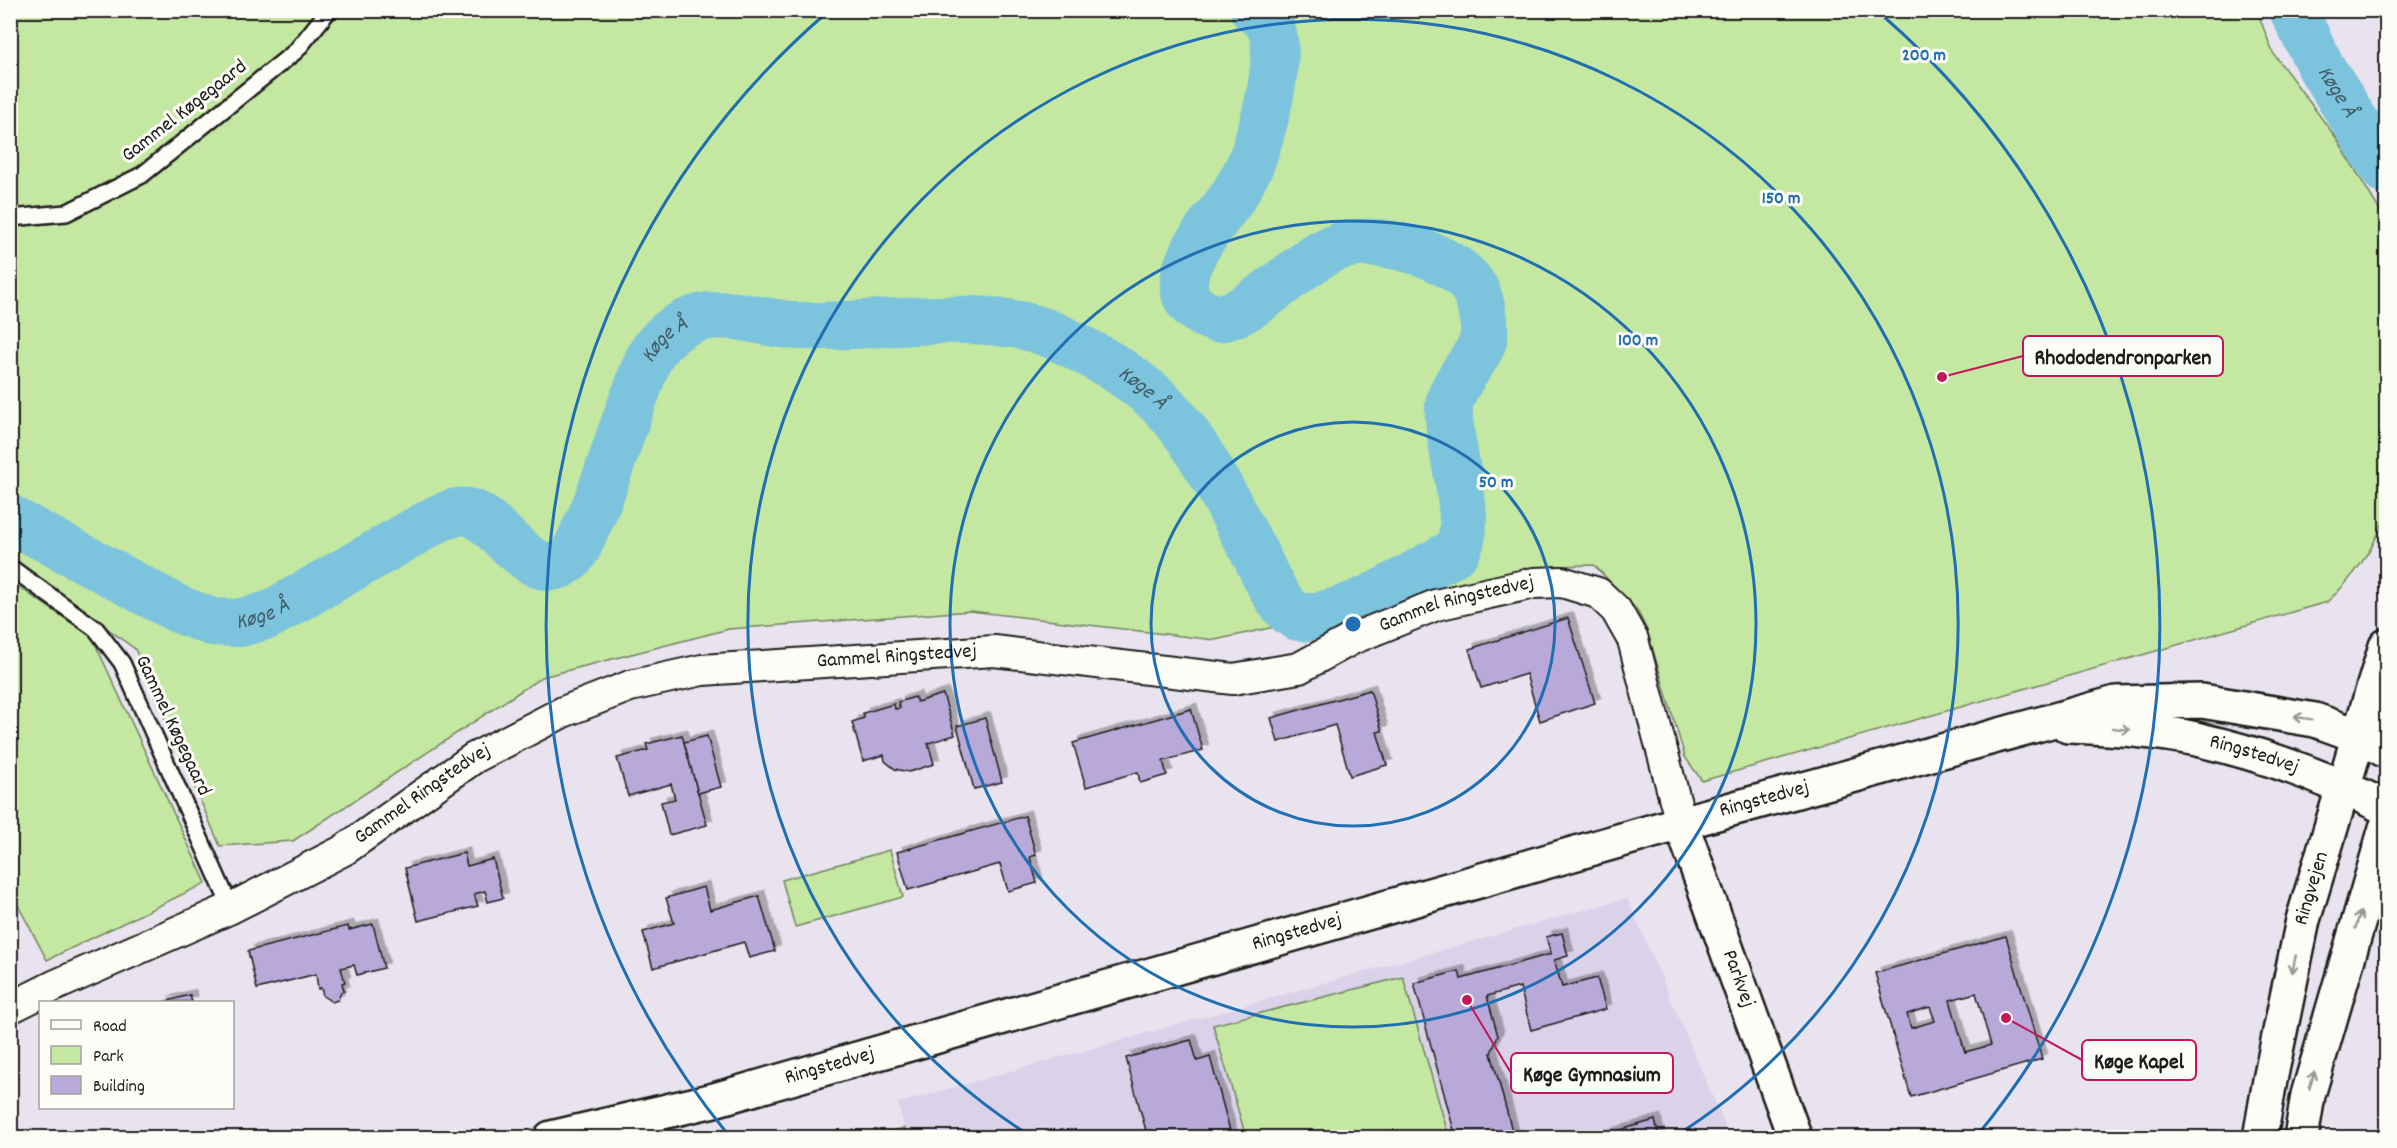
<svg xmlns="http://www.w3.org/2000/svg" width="2397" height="1148" viewBox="0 0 2397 1148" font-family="Dekko,sans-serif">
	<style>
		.built { fill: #dad2e8 }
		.green { fill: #c4e7a1; stroke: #70825e; stroke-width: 1.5 }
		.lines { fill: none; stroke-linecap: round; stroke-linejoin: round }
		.river { stroke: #7cc3dd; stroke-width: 48 }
		.building { fill: #b8a9d9; stroke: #1c1c1c; stroke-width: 1.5; fill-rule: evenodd; filter: url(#shadow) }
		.service-casing { stroke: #1c1c1c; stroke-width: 20 }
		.minor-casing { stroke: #1c1c1c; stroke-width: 34 }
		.tertiary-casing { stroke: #1c1c1c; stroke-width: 38 }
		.secondary-casing { stroke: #1c1c1c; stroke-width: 38 }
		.service { stroke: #fdfcf7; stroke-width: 15 }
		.minor { stroke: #fdfcf7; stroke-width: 30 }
		.tertiary { stroke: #fdfcf7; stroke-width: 33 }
		.secondary { stroke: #fdfcf7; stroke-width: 33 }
		.oneway { stroke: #989794 }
		.ring { fill: none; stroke: #1f6fb2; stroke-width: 3 }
		.labels { text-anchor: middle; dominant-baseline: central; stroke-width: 6; stroke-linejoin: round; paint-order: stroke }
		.street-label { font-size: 21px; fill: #1c1c1c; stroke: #fdfcf7 }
		.water-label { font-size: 22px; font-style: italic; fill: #425f69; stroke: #fdfcf7 }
		.centre { fill: #1f6fb2; stroke: #fdfcf7; stroke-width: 3 }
		.ring-label { font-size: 18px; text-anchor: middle; font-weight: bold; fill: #1f6fb2; stroke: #fdfcf7; stroke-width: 6; stroke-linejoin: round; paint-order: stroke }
		.leader { fill: none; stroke: #c2185b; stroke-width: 2 }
		.callout-dot { fill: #c2185b; stroke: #fdfcf7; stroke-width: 2 }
		.callout { fill: #fdfcf7; stroke: #c2185b; stroke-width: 2 }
		.callout-label { font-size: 22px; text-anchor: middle; font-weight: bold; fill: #1c1c1c }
	</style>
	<defs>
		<filter id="shadow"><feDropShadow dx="5.5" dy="-5.5" stdDeviation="0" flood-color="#0004"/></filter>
	</defs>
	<rect width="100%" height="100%" fill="#e8e3ee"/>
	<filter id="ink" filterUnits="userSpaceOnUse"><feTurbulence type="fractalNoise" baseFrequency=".0167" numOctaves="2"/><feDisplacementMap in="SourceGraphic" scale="12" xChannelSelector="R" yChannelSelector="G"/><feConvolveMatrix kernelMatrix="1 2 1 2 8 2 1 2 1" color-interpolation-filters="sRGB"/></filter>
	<g filter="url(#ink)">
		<!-- built -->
		<polygon class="built" points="1627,898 1730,1137 907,1138 898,1103"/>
		<!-- green -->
		<g class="green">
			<path d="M 11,11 L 2257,11 L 2273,53 L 2337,139 L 2386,221 L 2386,516 C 2372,550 2355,577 2327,602 L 1702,781 L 1685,757 L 1647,630 L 1637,610 L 1594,565 L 1555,566 L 1215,640 L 970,611 L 729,629 L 542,677 L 293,841 L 220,846 L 135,649 L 11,557 Z"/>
			<polygon points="10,581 92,637 206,883 47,960 11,892"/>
			<polygon points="890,850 903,897 795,927 782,880"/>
			<polygon points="1403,977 1449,1137 1246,1137 1213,1025"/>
			<polygon points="905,1128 907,1137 857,1137"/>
		</g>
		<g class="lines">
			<!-- river -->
			<g class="river">
				<path id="s1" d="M 2293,10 L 2321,67 L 2386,171"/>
				<path id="s2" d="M 10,519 L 178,609 L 212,622 L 239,623 L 269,615 L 439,518 C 450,514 461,509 472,513 C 499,522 534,586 566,561 C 575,555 580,542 584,532 C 606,488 617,439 636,393 C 641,380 645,363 653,351 C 666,332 686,319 709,316 C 739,312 770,325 800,326 C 872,328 958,310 1028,327 C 1050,332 1070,343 1090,354 C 1118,368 1151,391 1172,415 C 1206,456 1229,506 1254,552 C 1264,571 1273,596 1289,611 C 1296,618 1300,618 1310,617 C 1351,613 1400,583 1435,563 C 1436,563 1454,553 1455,552 C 1477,528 1446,441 1449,406 C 1452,381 1481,357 1484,336 C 1485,328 1483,320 1482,313 C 1480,297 1474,284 1462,274 C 1431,249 1370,234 1332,249 C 1299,262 1248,320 1215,318 C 1209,317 1200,312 1195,308 C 1161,279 1214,224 1231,199 C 1237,190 1243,179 1248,169 C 1261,141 1285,53 1270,26 C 1266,18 1262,16 1254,10"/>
			</g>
		</g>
		<!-- building -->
		<g class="building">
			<polygon points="1568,618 1595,703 1540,721 1526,674 1481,688 1469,649"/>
			<polygon points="1370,690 1382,731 1377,732 1387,765 1350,776 1335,725 1278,742 1271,718"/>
			<polygon points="943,694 955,735 928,743 934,764 909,772 895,769 885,761 884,755 863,761 852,722 864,718 863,713 894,704 895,709 900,708 898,702 915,697 917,702"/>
			<polygon points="1191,709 1203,750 1163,761 1167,775 1140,783 1138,772 1086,787 1073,743"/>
			<polygon points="985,718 1002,782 974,789 957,726"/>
			<polygon points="682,735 707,825 669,835 661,802 675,799 671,784 628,796 617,758 648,750 646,744"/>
			<polygon points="707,736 721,787 698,793 684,742"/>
			<polygon points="1025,816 1036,855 1030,857 1037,883 1008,891 1000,864 908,890 897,852"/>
			<polygon points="464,853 467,866 493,859 503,898 488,902 485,891 474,894 478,906 418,921 405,868"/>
			<polygon points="704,887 710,910 759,896 775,951 749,958 744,942 653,968 643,932 674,923 666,898"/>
			<polygon points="373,924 384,968 357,975 354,965 341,968 345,982 342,983 344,991 341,992 338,1000 332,1002 323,996 321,988 318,989 316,974 257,989 248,951 348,926 349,930"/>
			<polygon points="1562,933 1568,956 1554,960 1562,987 1597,978 1606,1009 1531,1030 1520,987 1487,996 1498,1036 1491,1053 1514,1138 1456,1138 1414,983 1459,971 1461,979 1551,954 1546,937"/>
			<path d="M 2006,936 L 2042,1059 L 1911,1097 L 1875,973 ZM 1976,993 L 1991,1045 L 1965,1052 L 1950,1000 ZM 1930,1007 L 1935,1021 L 1911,1028 L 1907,1014 Z"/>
			<polygon points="190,995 192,1002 163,1002"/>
			<polygon points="1191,1040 1197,1061 1210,1057 1232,1138 1148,1138 1126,1058"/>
			<polygon points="1655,1120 1659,1138 1592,1138"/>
		</g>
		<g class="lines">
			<defs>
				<g id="service">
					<polyline points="10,218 66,213 142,175 296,51 329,10"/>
					<polyline points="10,567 96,629 122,663 231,908"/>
				</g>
				<g id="minor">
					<path id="s3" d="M 10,1008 L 56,985 L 231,908 L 344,850 L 474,758 L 563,712 L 630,686 L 702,670 L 994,651 L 1233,679 L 1299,668 L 1352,639 L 1436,605 L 1534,583 L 1562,582 L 1598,593 L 1616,610 L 1633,640 L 1681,823"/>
				</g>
				<g id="tertiary">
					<path id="s4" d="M 1681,823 L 1795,1138"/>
				</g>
				<g id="secondary">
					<path id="s5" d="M 2068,726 C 2110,728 2155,730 2196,739 C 2262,754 2326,777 2386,808"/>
					<path id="s6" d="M 551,1138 L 714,1100 L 1681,823 L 2116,703 L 2202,701 L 2315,720 L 2359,736 L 2386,751"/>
					<path id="s7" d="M 2260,1138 L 2270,1080 L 2303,920 L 2386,646"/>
					<polyline points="2301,1138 2308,1095 2386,828"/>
				</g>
			</defs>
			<!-- service casing -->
			<use href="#service" class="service-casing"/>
			<!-- minor casing -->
			<use href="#minor" class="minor-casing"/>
			<!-- tertiary casing -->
			<use href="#tertiary" class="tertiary-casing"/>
			<!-- secondary casing -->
			<use href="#secondary" class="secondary-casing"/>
			<!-- service -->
			<use href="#service" class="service"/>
			<!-- minor -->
			<use href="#minor" class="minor"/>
			<!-- tertiary -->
			<use href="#tertiary" class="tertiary"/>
			<!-- secondary -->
			<use href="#secondary" class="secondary"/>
		</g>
		<!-- one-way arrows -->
		<defs><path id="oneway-shaft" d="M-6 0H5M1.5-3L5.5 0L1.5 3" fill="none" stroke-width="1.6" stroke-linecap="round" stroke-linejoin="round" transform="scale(1.5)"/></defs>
		<g class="oneway">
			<use href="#oneway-shaft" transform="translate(2303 718) rotate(-171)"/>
			<use href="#oneway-shaft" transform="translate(2121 729) rotate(7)"/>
			<use href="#oneway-shaft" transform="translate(2358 920) rotate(-73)"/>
			<use href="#oneway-shaft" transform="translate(2294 964) rotate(102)"/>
			<use href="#oneway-shaft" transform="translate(2312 1080) rotate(-74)"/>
		</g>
	</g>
	<!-- distance rings -->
	<g class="ring">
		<circle cx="1353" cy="624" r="202"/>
		<circle cx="1353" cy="624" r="403"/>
		<path d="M1032 1137A605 605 0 1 1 1674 1137"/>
		<path d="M730 1137A807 807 0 0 1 824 15M1882 15A807 807 0 0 1 1976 1137"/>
	</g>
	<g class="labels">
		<!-- street labels -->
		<g class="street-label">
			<text transform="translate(185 112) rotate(-38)">Gammel Køgegaard</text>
			<text stroke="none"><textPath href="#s3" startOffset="1546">Gammel Ringstedvej</textPath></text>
			<text stroke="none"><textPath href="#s3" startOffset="970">Gammel Ringstedvej</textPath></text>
			<text transform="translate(172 726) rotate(65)">Gammel Køgegaard</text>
			<text stroke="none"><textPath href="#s5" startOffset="189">Ringstedvej</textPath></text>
			<text stroke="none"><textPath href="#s3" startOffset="466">Gammel Ringstedvej</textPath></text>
			<text stroke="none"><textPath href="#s6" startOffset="1260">Ringstedvej</textPath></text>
			<text stroke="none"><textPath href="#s7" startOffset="255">Ringvejen</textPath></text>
			<text stroke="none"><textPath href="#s6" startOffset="774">Ringstedvej</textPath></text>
			<text stroke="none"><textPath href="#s4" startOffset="166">Parkvej</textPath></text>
			<text stroke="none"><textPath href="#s6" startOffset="288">Ringstedvej</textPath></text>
		</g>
		<!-- water labels -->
		<g class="water-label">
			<text stroke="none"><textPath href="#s1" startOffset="93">Køge Å</textPath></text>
			<text stroke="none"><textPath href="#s2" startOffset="873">Køge Å</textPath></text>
			<text stroke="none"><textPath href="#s2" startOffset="1376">Køge Å</textPath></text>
			<text stroke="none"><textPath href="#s2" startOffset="279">Køge Å</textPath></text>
		</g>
	</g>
	<circle cx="1353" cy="624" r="9" class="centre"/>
	<g class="ring-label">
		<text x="1924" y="60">200 m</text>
		<text x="1781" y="203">150 m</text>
		<text x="1638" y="345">100 m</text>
		<text x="1496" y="487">50 m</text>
	</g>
	<!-- callouts -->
	<path class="leader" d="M1942 377L2023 356M2006 1018L2082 1060M1467 1000L1511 1073"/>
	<g class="callout-dot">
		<circle cx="1942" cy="377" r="6"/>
		<circle cx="2006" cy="1018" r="6"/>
		<circle cx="1467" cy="1000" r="6"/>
	</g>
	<g class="callout">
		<rect x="2023" y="336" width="200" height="40" rx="6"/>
		<rect x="2082" y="1040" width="114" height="40" rx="6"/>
		<rect x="1511" y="1053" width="162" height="40" rx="6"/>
	</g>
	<g class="callout-label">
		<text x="2123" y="364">Rhododendronparken</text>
		<text x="2139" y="1068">Køge Kapel</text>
		<text x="1592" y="1081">Køge Gymnasium</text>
	</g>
	<!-- margin -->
	<rect width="2397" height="1148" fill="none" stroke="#fdfcf7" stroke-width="36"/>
	<rect x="18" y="18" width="2361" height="1112" fill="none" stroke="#1c1c1c" stroke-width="2" filter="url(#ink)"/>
	<!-- legend -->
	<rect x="39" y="1001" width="195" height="108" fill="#fdfcf7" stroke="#a3a29f" stroke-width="1.5"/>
	<rect x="51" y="1020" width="30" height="9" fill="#fdfcf7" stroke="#a3a29f" stroke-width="1.5"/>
	<text x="93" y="1031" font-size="18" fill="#1c1c1c">Road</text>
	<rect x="51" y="1046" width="30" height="18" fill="#c4e7a1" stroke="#a3a29f" stroke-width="1.5"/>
	<text x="93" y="1061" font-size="18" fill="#1c1c1c">Park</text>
	<rect x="51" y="1076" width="30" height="18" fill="#b8a9d9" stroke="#a3a29f" stroke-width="1.5"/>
	<text x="93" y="1091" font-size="18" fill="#1c1c1c">Building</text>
</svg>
